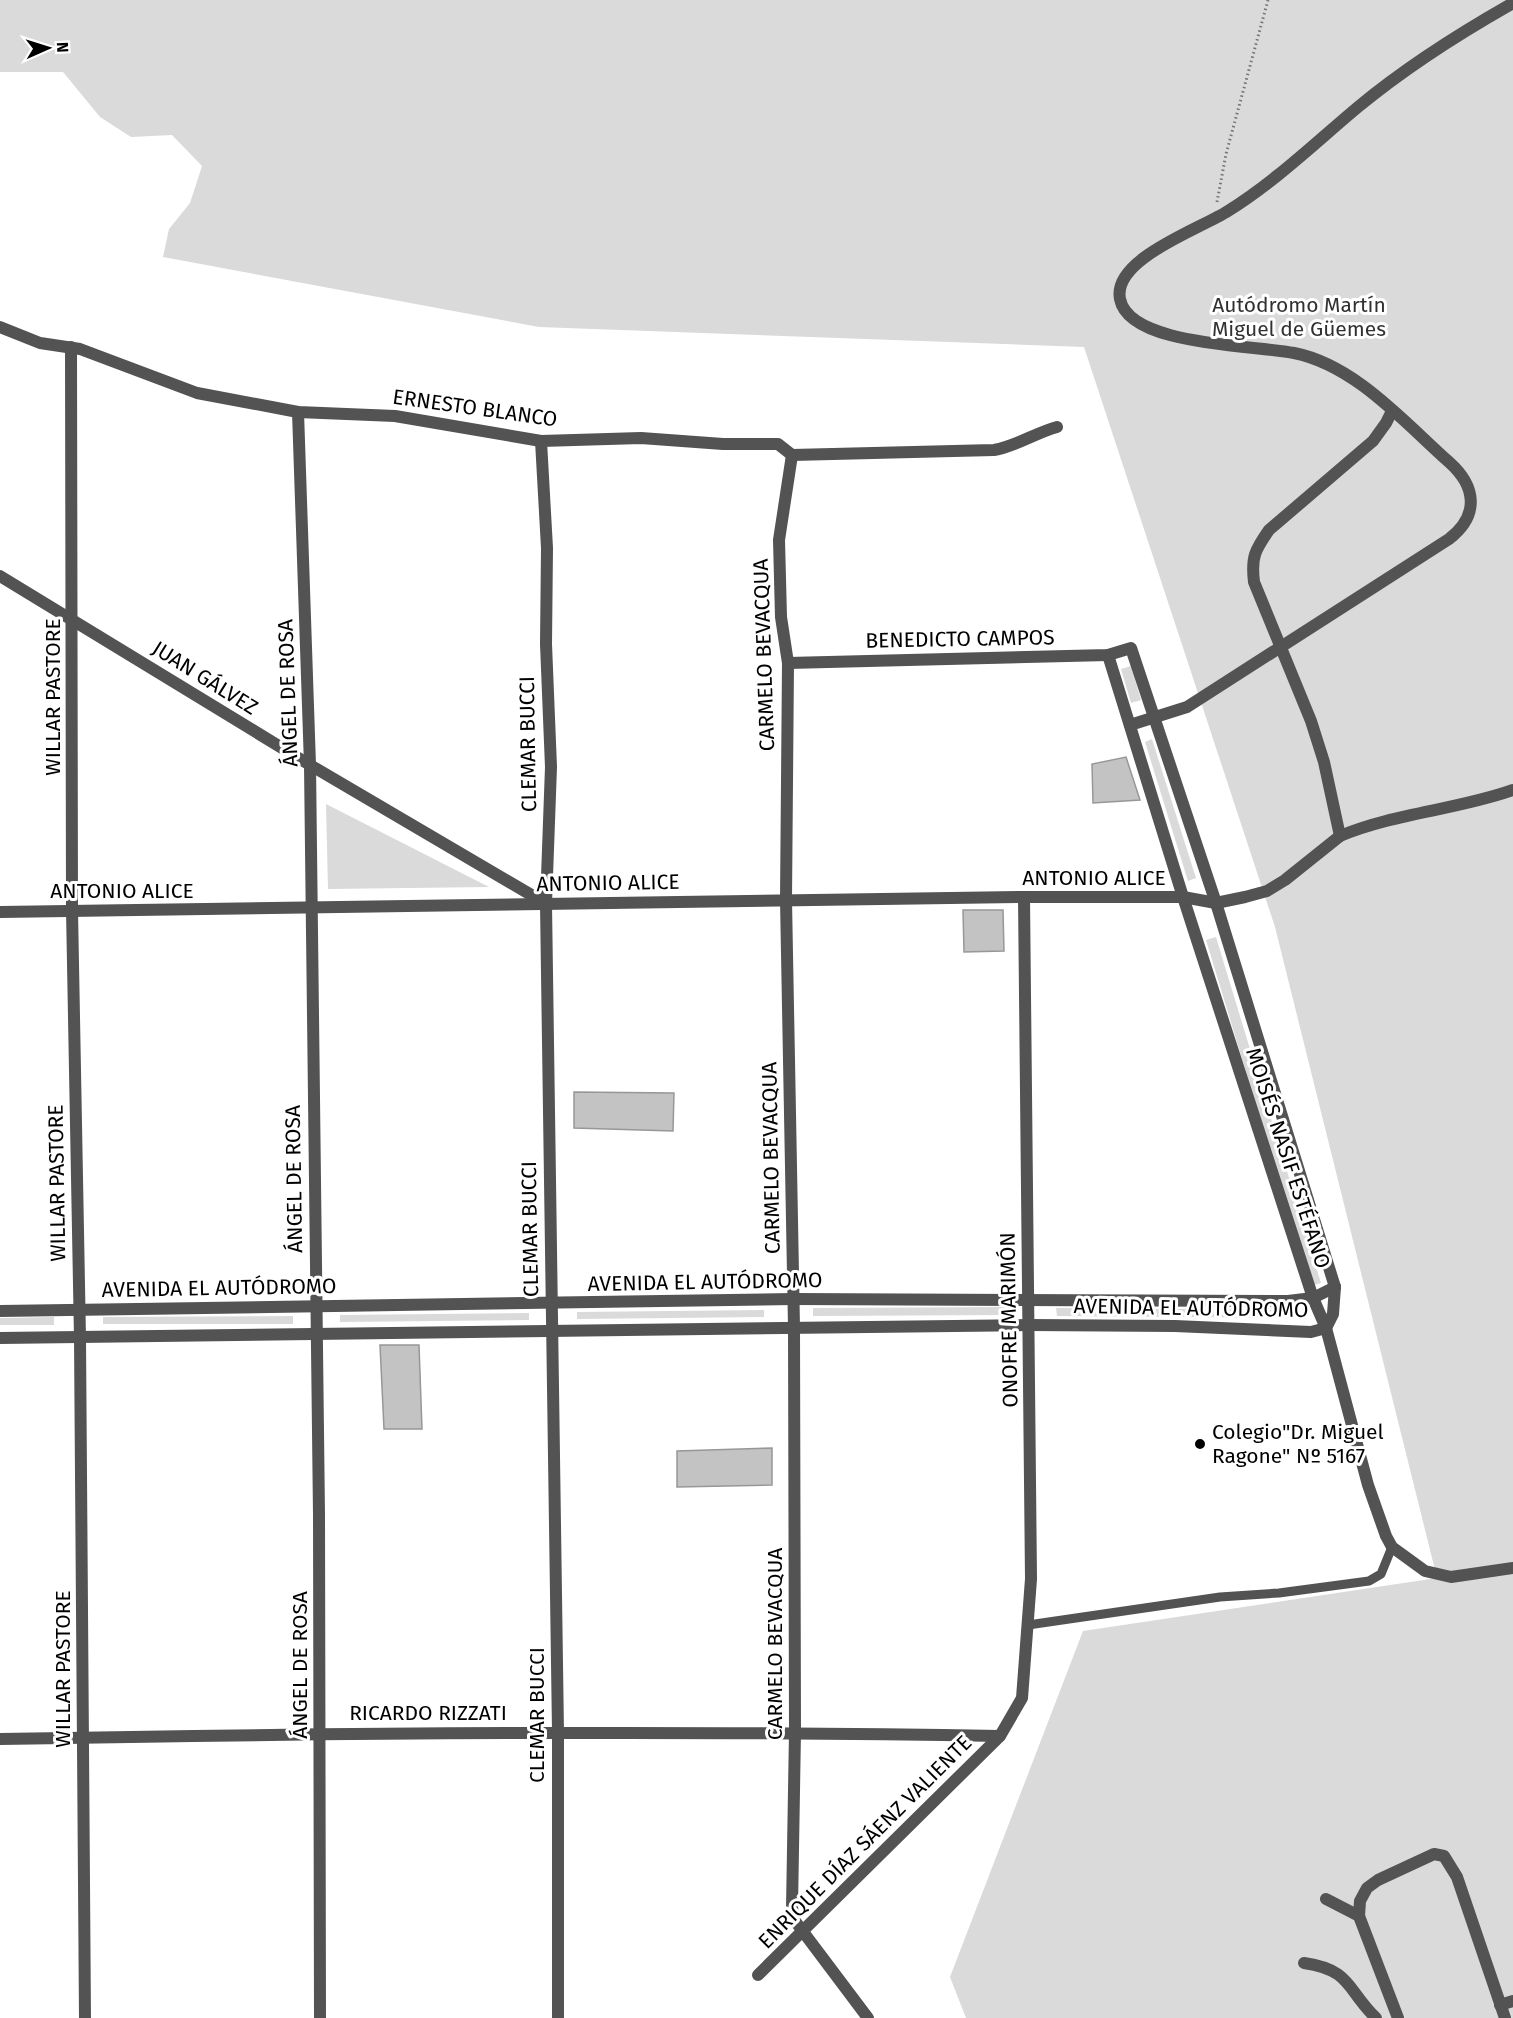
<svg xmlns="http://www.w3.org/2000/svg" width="1513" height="2018" viewBox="0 0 1513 2018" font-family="'Fira Sans',sans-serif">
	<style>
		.green { fill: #dadada }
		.building { fill: #c3c3c3; stroke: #979797; stroke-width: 1.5 }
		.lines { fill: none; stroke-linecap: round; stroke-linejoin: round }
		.path { stroke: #757575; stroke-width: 3; stroke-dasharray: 1.5 3; stroke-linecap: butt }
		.service { stroke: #535353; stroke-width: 9 }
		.minor { stroke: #535353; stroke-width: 12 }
		.tertiary { stroke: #535353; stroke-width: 12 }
		.poi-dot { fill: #000; stroke: #fff; stroke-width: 2 }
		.labels { text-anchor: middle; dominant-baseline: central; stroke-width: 6; stroke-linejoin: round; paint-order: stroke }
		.park-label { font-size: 21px; fill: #313131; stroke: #fff }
		.street-label { font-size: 21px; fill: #000; stroke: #fff }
		.poi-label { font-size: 21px; fill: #000; stroke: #fff; text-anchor: start }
	</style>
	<rect width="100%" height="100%" fill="#fff"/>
	<!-- green -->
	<g class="green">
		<polygon points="0,0 1513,0 1513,2018 966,2018 950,1977 1083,1631 1437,1578 1275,927 1084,347 539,327 163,257 169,229 190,203 202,166 172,135 131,137 100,117 63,72 0,72"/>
		<polygon points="1131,666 1141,700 1131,703 1121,669"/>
		<polygon points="1152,739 1196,878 1188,881 1145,742"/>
		<polygon points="326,804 489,887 328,889"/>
		<polygon points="1216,937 1321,1283 1311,1286 1206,940"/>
		<polygon points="1007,1307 1007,1315 813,1316 813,1308"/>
		<polygon points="1056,1308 1300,1310 1300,1318 1057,1316"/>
		<polygon points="764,1310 764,1317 577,1319 577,1312"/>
		<polygon points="529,1313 529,1320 340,1322 340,1315"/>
		<polygon points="293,1316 293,1324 103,1324 103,1317"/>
		<polygon points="54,1317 54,1325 0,1325 0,1318"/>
	</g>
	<!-- building -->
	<g class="building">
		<polygon points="1126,757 1140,800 1093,803 1092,764"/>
		<polygon points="963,910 1003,910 1004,951 964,952"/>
		<polygon points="574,1092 674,1093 673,1131 574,1128"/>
		<polygon points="380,1345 419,1345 422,1429 384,1429"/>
		<polygon points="772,1448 772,1485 677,1487 677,1451"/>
	</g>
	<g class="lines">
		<!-- path -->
		<polyline class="path" points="1217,202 1226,154 1268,0"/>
		<!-- service -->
		<polyline class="service" points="1028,1625 1220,1597 1279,1593 1369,1581 1381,1574 1392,1547"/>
		<!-- minor -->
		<g class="minor">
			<path d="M 0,327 L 40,343 L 80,349 L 197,393 L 298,412 L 395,416 L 541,441 L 641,438 L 723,444 L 778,444 L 792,455 L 994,450 C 1017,446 1035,433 1057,427"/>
			<polyline points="71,347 72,910 80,1338 85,2018"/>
			<polyline points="298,412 310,765 319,1514 320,2018"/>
			<polyline points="541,441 547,548 546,644 551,767 546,904 558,1732 558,2018"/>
			<polyline points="792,455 779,540 781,617 788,663 786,900 794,1327 795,1732 792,1908 795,1921 868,2018"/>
			<polyline points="0,576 310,765 545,903"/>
			<polyline points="1108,655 1183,897 1313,1298 1326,1328 1368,1485 1386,1536 1392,1547 1425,1571 1451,1577 1513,1568"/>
			<polyline points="788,663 1108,655 1131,648 1216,903 1335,1287"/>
			<path d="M 1130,725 L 1187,707 L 1449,539 C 1480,515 1476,486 1449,462 C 1404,422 1355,365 1294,353 C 1254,345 1129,346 1120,299 C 1112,259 1200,229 1228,211 C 1276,181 1315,143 1358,107 C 1405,68 1460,33 1513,3"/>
			<path d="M 1340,836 C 1395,813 1457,810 1513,790"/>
			<path d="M 0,912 L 1024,897 L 1183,897 L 1216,903 L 1245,897 L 1267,891 L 1285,880 L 1340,836 L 1324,762 L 1311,721 L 1254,582 C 1251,557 1255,550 1269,530 L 1373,441 L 1386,423 L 1392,411"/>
			<path d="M 0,1739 C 333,1733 666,1730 1000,1736"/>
			<polyline points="1326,1899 1359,1916 1398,2018"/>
			<polyline points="1359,1916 1360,1901 1367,1888 1378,1880 1434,1854 1444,1856 1457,1877 1505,2018"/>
			<path d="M 1304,1963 C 1352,1970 1346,1989 1376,2018"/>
			<polyline points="758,1975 1000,1736 1022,1698 1031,1579 1024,897"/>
			<polyline points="1500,2005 1513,2001"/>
		</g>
		<!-- tertiary -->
		<g class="tertiary">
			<polyline points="0,1311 793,1299 1288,1301 1313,1298 1335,1287"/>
			<polyline points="0,1338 1029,1325 1175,1326 1311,1332 1326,1328 1333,1314 1335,1287"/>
		</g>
	</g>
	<!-- markers -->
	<circle class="poi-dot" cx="1200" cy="1444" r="6"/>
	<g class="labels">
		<!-- park labels -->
		<g class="park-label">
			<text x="1299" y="305">Autódromo Martín<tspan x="1299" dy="24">Miguel de Güemes</tspan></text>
		</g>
		<!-- street labels -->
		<g class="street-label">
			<text transform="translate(475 408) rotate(8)">ERNESTO BLANCO</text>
			<text transform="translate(960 639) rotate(-1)">BENEDICTO CAMPOS</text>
			<text transform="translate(764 655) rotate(-92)">CARMELO BEVACQUA</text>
			<text transform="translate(205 678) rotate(32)">JUAN GÁLVEZ</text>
			<text transform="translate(288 693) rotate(-92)">ÁNGEL DE ROSA</text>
			<text transform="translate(53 697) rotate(-90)">WILLAR PASTORE</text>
			<text transform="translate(528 744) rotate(-91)">CLEMAR BUCCI</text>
			<text x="1094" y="878">ANTONIO ALICE</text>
			<text transform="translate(608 883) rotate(-1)">ANTONIO ALICE</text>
			<text x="122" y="891">ANTONIO ALICE</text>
			<text transform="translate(771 1158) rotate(-91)">CARMELO BEVACQUA</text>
			<text transform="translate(1288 1158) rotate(72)">MOISÉS NASIF ESTÉFANO</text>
			<text transform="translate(294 1179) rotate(-91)">ÁNGEL DE ROSA</text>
			<text transform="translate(57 1183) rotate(-91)">WILLAR PASTORE</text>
			<text transform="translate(530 1229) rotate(-91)">CLEMAR BUCCI</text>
			<text transform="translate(705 1282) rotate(-1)">AVENIDA EL AUTÓDROMO</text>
			<text transform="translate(219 1288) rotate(-1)">AVENIDA EL AUTÓDROMO</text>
			<text transform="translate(1191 1308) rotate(1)">AVENIDA EL AUTÓDROMO</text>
			<text transform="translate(1009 1320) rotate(-91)">ONOFRE MARIMÓN</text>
			<text transform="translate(775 1644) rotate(-90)">CARMELO BEVACQUA</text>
			<text transform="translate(300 1665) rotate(-90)">ÁNGEL DE ROSA</text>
			<text transform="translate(63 1669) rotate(-90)">WILLAR PASTORE</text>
			<text x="428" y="1713">RICARDO RIZZATI</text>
			<text transform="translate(537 1715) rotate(-90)">CLEMAR BUCCI</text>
			<text transform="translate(865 1842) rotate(-45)">ENRIQUE DÍAZ SÁENZ VALIENTE</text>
		</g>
		<!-- poi labels -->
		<g class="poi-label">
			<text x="1212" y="1432">Colegio"Dr. Miguel<tspan x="1212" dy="24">Ragone" Nº 5167</tspan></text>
		</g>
	</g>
	<!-- north arrow -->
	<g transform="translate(48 48) rotate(87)" stroke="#ffffff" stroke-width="4.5" paint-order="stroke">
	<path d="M0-4.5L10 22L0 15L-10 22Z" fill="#000000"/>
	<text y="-9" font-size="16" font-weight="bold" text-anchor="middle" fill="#000000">N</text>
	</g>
</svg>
